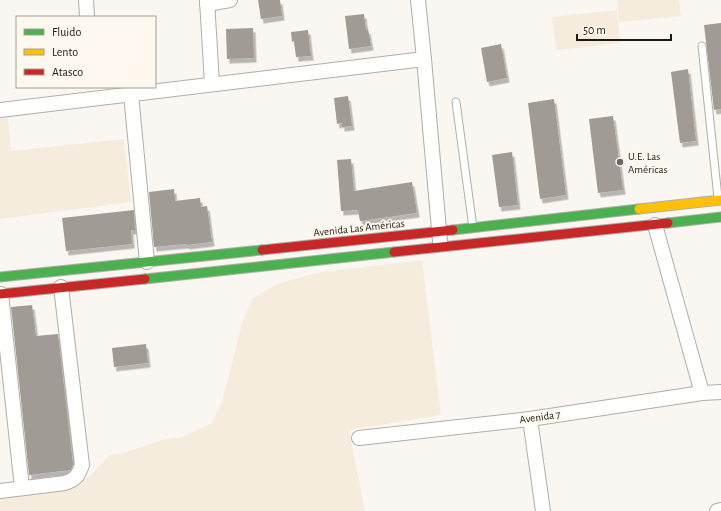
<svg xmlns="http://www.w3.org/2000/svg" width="721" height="511" viewBox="0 0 721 511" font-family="'Alegreya Sans',sans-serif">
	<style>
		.green { fill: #f6ecdd }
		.building { fill: #a09b94; filter: url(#shadow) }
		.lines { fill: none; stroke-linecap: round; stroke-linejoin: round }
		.lane-casing { stroke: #b1aea9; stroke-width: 9 }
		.street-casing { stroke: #b1aea9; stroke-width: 16 }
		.fast-casing { stroke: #b1aea9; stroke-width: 11 }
		.slow-casing { stroke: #b1aea9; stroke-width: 11 }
		.jam-casing { stroke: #b1aea9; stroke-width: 11 }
		.lane { stroke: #fefefd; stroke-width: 7 }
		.street { stroke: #fefefd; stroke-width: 14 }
		.fast { stroke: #4caf50; stroke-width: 9 }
		.slow { stroke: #ffc107; stroke-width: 9 }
		.jam { stroke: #c62828; stroke-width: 9 }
		.poi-dot { fill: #6a6761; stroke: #fef8ee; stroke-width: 1.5 }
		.labels { text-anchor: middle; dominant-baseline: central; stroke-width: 4; stroke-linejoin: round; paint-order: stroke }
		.poi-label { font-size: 11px; fill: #1d1913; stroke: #fef8ee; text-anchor: start }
		.street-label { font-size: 11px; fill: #1d1913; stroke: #fef8ee }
	</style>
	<defs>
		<filter id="shadow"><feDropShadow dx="2.5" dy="4.5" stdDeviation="0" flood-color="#0004"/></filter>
	</defs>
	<rect width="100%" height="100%" fill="#faf7f2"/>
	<!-- green -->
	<g class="green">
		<polygon points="617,0 679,0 681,16 619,22"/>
		<polygon points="617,10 620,43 556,50 552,17"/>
		<polygon points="8,118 11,151 124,139 131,202 0,219 0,119"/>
		<polygon points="422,260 441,415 349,430 365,511 0,511 0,491 89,477 110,455 124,453 161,440 182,437 212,423 222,401 230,371 242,323 253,298 279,283 322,272"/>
	</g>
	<!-- building -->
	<g class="building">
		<polygon points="258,0 280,0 282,16 261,19"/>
		<polygon points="364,14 366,30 368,29 371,46 349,49 345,16"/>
		<polygon points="721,23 721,109 714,110 704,25"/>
		<polygon points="253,28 254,58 227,59 226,29"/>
		<polygon points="308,30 311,56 296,57 294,41 292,42 291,32"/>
		<polygon points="501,44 507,78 487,82 481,48"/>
		<polygon points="688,69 696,141 680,143 671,72"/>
		<polygon points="348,96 352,126 342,127 342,123 337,124 334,98"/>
		<polygon points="554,99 566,195 540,199 528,103"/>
		<polygon points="613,116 623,190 598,193 589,119"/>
		<polygon points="512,152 518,205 499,207 492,155"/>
		<polygon points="351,159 354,191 412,182 417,213 360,221 358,210 341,211 337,160"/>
		<polygon points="174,189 175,201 200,198 201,207 207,206 212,242 187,245 186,244 154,247 149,192"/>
		<polygon points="134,210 135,230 131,230 132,244 66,251 62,218"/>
		<polygon points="32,305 36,336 58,334 73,464 71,470 29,475 11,307"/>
		<polygon points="146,344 148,363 114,367 112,348"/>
	</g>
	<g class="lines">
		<defs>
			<g id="lane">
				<polyline points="702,46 718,198"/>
				<polyline points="456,102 473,228"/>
			</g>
			<g id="street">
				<polyline points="86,0 87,17"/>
				<polyline points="207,0 212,84"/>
				<polyline points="418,0 424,59 440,241"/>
				<polyline points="207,4 230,0"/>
				<polyline points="131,94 147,262"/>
				<polyline points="0,110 424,59"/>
				<polyline points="655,225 702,393"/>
				<polyline points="1,294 22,488"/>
				<polyline points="530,419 543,511"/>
				<polyline points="359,438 530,419 702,393 721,392"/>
				<path d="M 0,491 L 65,483 C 76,479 78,476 82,465 L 61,287"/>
				<polyline points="717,511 721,510"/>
			</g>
			<g id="fast">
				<polyline points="668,223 721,217"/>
				<polyline points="453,230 639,209"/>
				<polyline points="0,277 262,250"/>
				<polyline points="145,279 394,252"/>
			</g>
			<polyline id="slow" points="639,209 721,200"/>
			<g id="jam">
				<polyline points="262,250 453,230"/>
				<polyline points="394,252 668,223"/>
				<polyline points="0,294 145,279"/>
			</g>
		</defs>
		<!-- lane casing -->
		<use href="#lane" class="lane-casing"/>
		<!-- street casing -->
		<use href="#street" class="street-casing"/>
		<!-- fast casing -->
		<use href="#fast" class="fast-casing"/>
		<!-- slow casing -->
		<use href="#slow" class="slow-casing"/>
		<!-- jam casing -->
		<use href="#jam" class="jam-casing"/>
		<!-- lane -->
		<use href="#lane" class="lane"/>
		<!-- street -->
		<use href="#street" class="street"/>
		<!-- fast -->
		<use href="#fast" class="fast"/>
		<!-- slow -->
		<use href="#slow" class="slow"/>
		<!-- jam -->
		<use href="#jam" class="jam"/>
	</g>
	<!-- markers -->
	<circle class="poi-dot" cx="620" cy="162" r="4"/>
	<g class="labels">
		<!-- poi labels -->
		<g class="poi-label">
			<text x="628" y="156">U.E. Las<tspan x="628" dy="13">Américas</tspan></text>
		</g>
		<!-- street labels -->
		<g class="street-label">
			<text transform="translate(359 228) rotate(-6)">Avenida Las Américas</text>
			<text transform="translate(540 417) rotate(-8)">Avenida 7</text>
		</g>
	</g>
	<!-- legend -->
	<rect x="16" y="16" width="140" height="72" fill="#fef8ee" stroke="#a49f96"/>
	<rect x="24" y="29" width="20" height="6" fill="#4caf50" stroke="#a49f96"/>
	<text x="52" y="36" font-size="12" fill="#1d1913">Fluido</text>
	<rect x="24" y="49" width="20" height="6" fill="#ffc107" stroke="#a49f96"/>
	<text x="52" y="56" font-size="12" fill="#1d1913">Lento</text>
	<rect x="24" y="69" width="20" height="6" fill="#c62828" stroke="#a49f96"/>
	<text x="52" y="76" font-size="12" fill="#1d1913">Atasco</text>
	<!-- scale -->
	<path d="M577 34v6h94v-6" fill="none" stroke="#1d1913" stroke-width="2"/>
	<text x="583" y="34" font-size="12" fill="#1d1913" stroke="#fef8ee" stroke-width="3" paint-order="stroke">50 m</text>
</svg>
